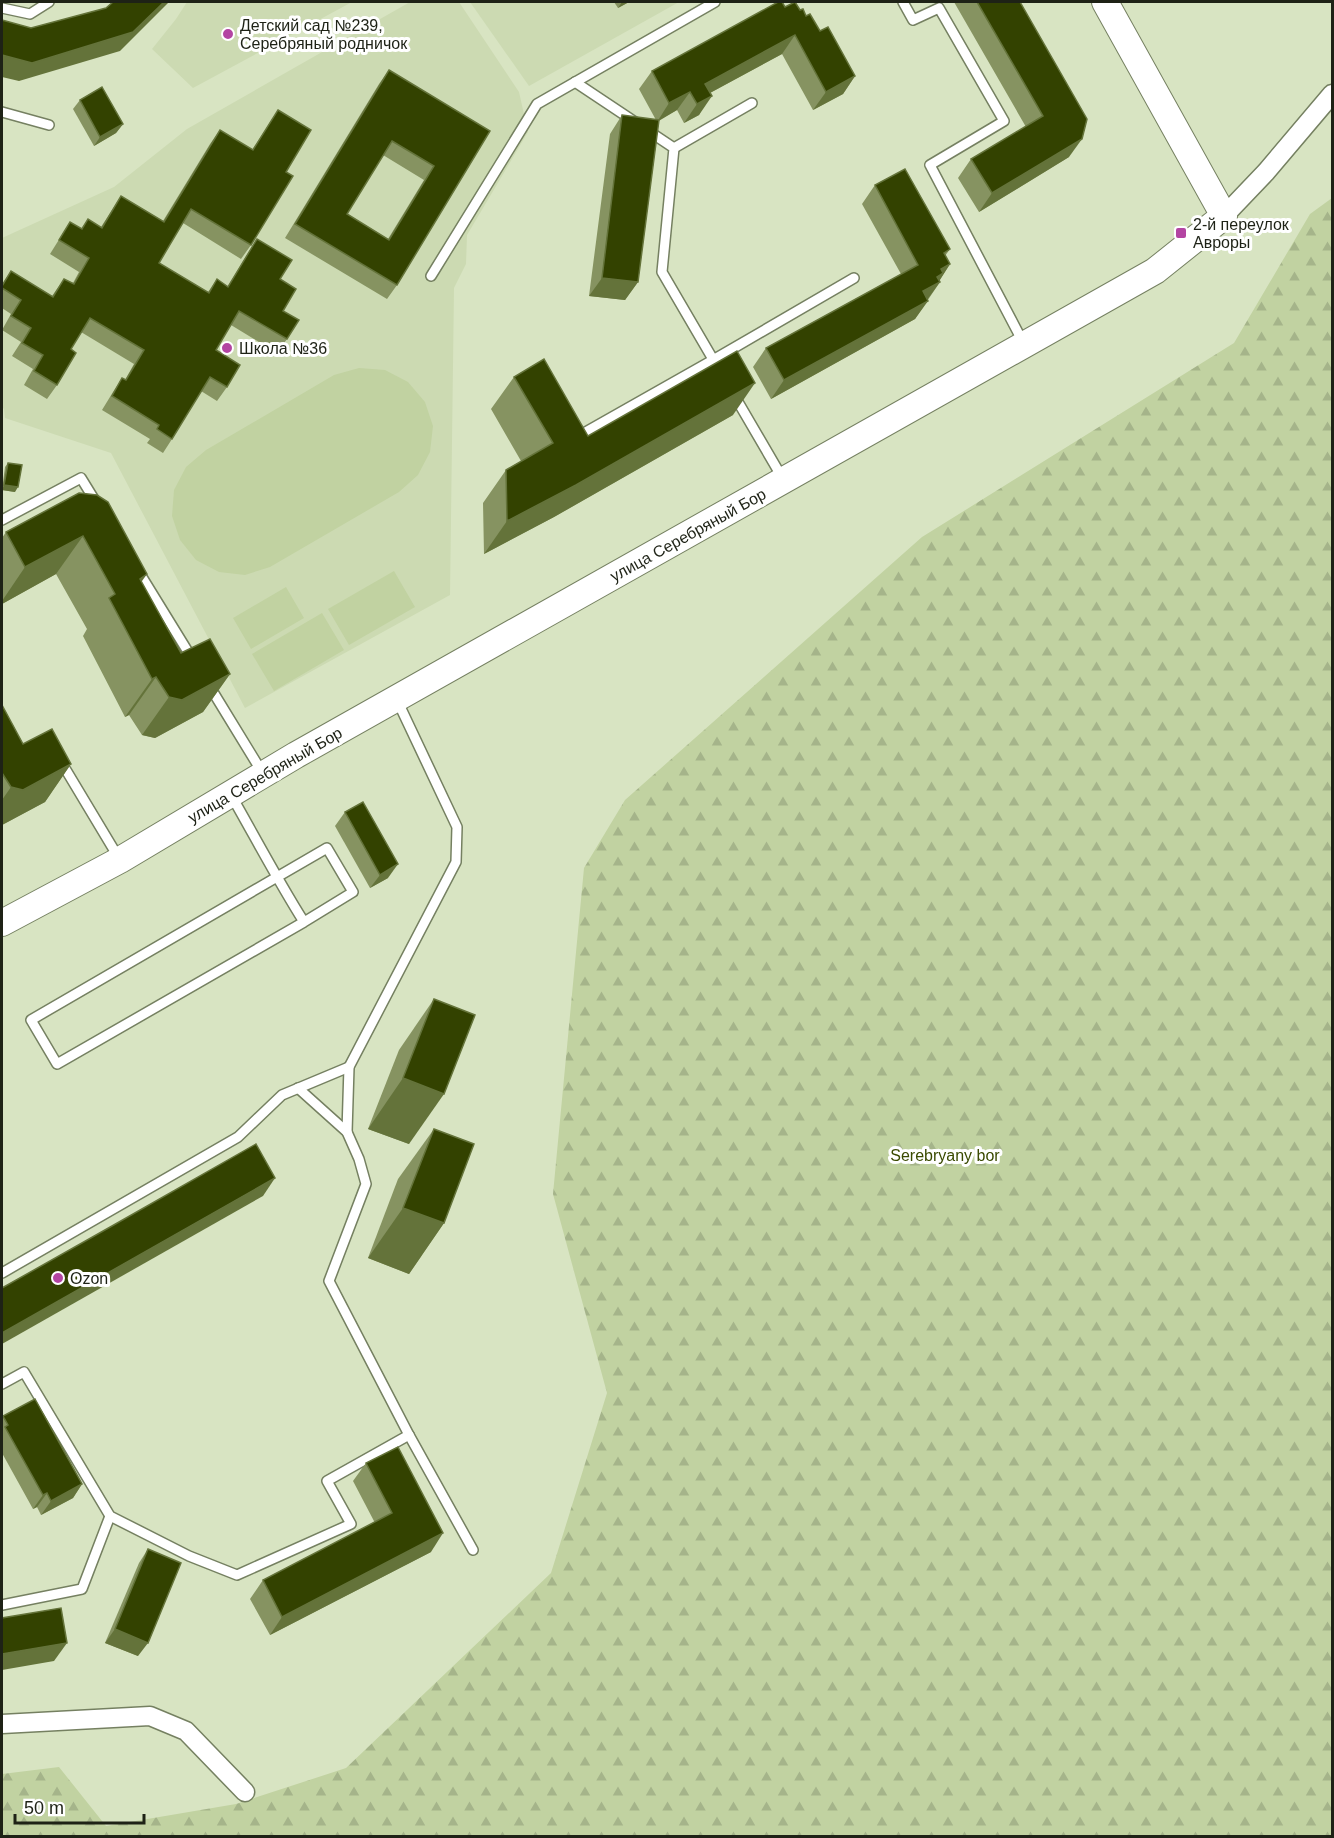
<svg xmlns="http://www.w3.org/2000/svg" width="1334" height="1838" viewBox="0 0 1334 1838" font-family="Helvetica,sans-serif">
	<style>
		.built { fill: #ccdab2 }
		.green { fill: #c1d2a1 }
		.forest { fill: url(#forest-firs) }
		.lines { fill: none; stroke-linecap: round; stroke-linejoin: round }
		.lane-casing { stroke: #758061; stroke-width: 12 }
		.street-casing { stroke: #758061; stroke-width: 21 }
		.secondary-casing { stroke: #758061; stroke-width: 28 }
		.lane { stroke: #fff; stroke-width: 9 }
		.street { stroke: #fff; stroke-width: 18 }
		.secondary { stroke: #fff; stroke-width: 26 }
		.wall { fill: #869361; fill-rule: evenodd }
		.shaded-wall { fill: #64733a }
		.building { fill: #334200; stroke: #64733a; stroke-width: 1.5; fill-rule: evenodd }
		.poi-dot { fill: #b344a2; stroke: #fff; stroke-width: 2 }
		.labels { text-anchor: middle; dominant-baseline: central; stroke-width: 6; stroke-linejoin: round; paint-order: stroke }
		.poi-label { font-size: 16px; fill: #1e2216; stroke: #fff; text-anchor: start }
		.street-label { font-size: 16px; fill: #1e2216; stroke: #fff }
		.park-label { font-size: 16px; fill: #3a4a00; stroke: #fff }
	</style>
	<defs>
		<pattern id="forest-firs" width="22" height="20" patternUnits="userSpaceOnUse" patternTransform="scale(1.5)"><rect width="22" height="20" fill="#c1d2a1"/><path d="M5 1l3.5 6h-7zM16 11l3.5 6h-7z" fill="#a5b48a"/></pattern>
	</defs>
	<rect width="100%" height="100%" fill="#d8e4c2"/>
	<!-- built -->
	<g class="built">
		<polygon points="187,2 352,2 193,88 152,49 176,19"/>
		<polygon points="410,2 459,2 519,92 528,132 467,235 466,264 454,288 450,595 245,708 111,453 5,418 4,409 2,407 2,238 114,187 187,129"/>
		<polygon points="470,2 679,2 529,86"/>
	</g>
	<!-- green -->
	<g class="green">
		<polygon points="359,368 385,370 408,382 425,402 433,426 430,452 418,475 399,492 270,567 245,575 219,572 196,560 180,540 172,516 174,490 186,467 206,450 334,375"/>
		<polygon points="394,571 415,607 349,645 328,609"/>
		<polygon points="286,587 304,618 251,649 233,618"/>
		<polygon points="322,613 344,650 274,691 252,654"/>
	</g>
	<!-- forest -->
	<polygon class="forest" points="1332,198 1332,1836 2,1836 2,1774 59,1767 106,1826 236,1804 346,1768 551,1573 607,1393 553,1194 584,868 625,800 922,537 1234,343 1310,214"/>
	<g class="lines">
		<defs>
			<g id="lane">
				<polyline points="903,2 913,20 939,8 1004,121 930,165 1023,342"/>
				<polyline points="2,8 30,14 49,2"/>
				<polyline points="575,82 635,122"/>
				<polyline points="2,112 49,125"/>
				<polyline points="647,130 674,148 662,272 721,373"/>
				<polyline points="674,148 752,103"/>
				<polyline points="431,276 537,104 715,2"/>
				<polyline points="734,395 783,479"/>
				<polyline points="584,433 713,360 854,278"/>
				<polyline points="2,520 81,478 97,504"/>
				<polyline points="137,569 193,660"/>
				<polyline points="210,687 262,772"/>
				<polyline points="57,765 66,770 120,860"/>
				<path d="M 231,795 C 255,837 278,881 304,922 L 57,1064 L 31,1020 L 327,848 L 353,892 L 304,922"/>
				<polyline points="298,1088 347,1132 359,1159 366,1184 329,1281 409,1435 473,1550"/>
				<polyline points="347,1132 349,1067 456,862 457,827 397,700"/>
				<polyline points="2,1273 238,1137 282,1095 349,1067"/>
				<polyline points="2,1384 24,1372 110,1516 189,1556 237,1575 351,1524 327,1481 409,1435"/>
				<polyline points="2,1605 82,1589 110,1516"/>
			</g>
			<g id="street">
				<polyline points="1224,216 1266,172 1332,94"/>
				<polyline points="2,1724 150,1716 186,1731 245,1792"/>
			</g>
			<polyline id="secondary" points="2,923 120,860 296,755 1155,271 1224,216 1105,2"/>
		</defs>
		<!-- lane casing -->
		<use href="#lane" class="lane-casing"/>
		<!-- street casing -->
		<use href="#street" class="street-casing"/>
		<!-- secondary casing -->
		<use href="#secondary" class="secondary-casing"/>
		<!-- lane -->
		<use href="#lane" class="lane"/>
		<!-- street -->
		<use href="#street" class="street"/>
		<!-- secondary -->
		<use href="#secondary" class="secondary"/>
	</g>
	<!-- wall -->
	<g class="wall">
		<polygon points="614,2 629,2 618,8"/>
		<polygon points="954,2 1020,2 1069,157 979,212 958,178 971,159 1026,127"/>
		<polygon points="785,7 800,10 806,16 820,31 855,76 843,94 813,110 782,54 710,93 699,115 684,123 677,110 659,120 638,282 625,300 589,296 610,134 622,115 656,120 639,89 652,71"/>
		<path d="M 389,70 L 490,131 L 397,285 L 387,299 L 285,238 L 379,84 ZM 383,155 L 424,180 L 388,239 L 347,214 Z"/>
		<polygon points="80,100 123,124 116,133 94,146 73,109"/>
		<polygon points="278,110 286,172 251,245 241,259 183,223 159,263 208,292 217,279 228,286 248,253 257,239 280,279 287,339 277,353 231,325 216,350 227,387 217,401 201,391 172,439 163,453 147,443 150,439 102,410 113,392 122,378 125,380 134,364 81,332 71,349 57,385 47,399 24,385 33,369 12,356 21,342 2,330 11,314 2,308 2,284 11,271 52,296 64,279 73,283 79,272 50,254 70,222 81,229 88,219 101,227 121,196 163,221 210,144 220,130 252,150"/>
		<polygon points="875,185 950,249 945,256 950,264 939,281 940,282 915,319 771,399 753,367 766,348 901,274 862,204"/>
		<polygon points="514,377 588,436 733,415 554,517 484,554 483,503 506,470 521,461 491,409"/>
		<polygon points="8,463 15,492 2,490 5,467"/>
		<polygon points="79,493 141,582 181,653 230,674 203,712 155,738 142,735 129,715 125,717 83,636 87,629 56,574 2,604 2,538 6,532"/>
		<polygon points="2,705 23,744 71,764 45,802 2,825"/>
		<polygon points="345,812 388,878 370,888 335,826"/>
		<polygon points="434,999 409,1144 368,1129 399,1050"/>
		<polygon points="434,1129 444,1223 409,1274 368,1258 398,1179"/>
		<polygon points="3,1416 82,1484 73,1498 41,1515 37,1507 33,1509 2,1453 2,1418"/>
		<polygon points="366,1463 431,1552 270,1635 250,1599 263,1580 375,1523 353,1481"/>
		<polygon points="148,1549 138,1656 105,1643 139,1563"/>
	</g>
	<!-- shaded-wall -->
	<g class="shaded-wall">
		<polygon points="164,2 169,2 120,51 19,81 2,77 2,55"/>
		<polygon points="622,2 629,2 618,8"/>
		<polygon points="795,35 782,54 695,101 705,84"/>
		<polygon points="855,76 843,94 813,110 826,92"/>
		<polygon points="690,92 677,110 657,122 669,103"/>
		<polygon points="712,96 699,115 684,123 697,104"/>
		<polygon points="123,124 116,133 94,146 100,137"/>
		<polygon points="1082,139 1069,157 979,212 992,193"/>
		<polygon points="950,264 938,283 940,282 927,300 923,291 941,269"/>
		<polygon points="602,278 638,282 625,300 589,296"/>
		<polygon points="928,301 915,319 771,399 784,380"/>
		<polygon points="755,383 733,415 554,517 484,554 507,521"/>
		<polygon points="4,485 18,487 15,492 2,490"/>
		<polygon points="83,536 56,574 2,604 2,601 25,567"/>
		<polygon points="147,574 120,612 140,579"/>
		<polygon points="230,674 203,712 155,738 142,735 169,697"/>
		<polygon points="156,677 129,715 125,717 152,679"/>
		<polygon points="71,764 45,802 2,825 2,800 11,787"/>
		<polygon points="398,864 388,878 370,888 380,875"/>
		<polygon points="403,1078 444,1094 409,1144 368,1129"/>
		<polygon points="275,1178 263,1196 2,1344 2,1333"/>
		<polygon points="403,1208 444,1223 409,1274 368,1258"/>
		<polygon points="82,1484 73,1498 41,1515 51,1501"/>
		<polygon points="47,1493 37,1507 33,1509 43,1495"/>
		<polygon points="443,1533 431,1552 270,1635 282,1617"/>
		<polygon points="115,1629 148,1643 138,1656 105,1643"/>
		<polygon points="67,1643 54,1661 2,1670 2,1654"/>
	</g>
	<!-- building -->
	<g class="building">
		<polygon points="113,2 164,2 133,32 32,63 2,55 2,20 31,28 106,8"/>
		<polygon points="778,2 782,2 785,7 795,2 800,10 803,9 806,16 810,14 820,31 828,27 855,76 826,92 795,35 705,84 712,96 697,104 690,92 669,103 652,71"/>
		<polygon points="977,2 1020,2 1087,119 1082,139 992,193 971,159 1043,116"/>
		<path d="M 389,70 L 490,131 L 397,285 L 295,224 ZM 392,141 L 434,166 L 389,240 L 347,214 Z"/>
		<polygon points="102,87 123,124 100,137 80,100"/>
		<polygon points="278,110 311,130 286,172 293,176 251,245 191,209 159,263 209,293 217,279 228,287 257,239 292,260 280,279 296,289 283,311 299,320 287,339 239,311 216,350 240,365 227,387 210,377 172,439 157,429 159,425 112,396 122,378 126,380 144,350 90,318 71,349 76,353 57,385 34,371 43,355 22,343 31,328 11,316 21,300 2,288 2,286 11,271 53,297 64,279 74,284 89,258 59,240 70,222 82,229 88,219 102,228 121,196 164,222 220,130 253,150"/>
		<polygon points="622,115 659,120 638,282 602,278"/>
		<polygon points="905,169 950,249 944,253 950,264 941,269 943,273 937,277 940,282 923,291 928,301 784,380 766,348 918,265 875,185"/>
		<polygon points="737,351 755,383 576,485 507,521 506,470 553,443 514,377 544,359 588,436"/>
		<polygon points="8,463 22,465 18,487 4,485"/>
		<polygon points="79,493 97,495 108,502 147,574 140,579 181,653 210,639 230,674 182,700 169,697 156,677 152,679 109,598 115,594 83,536 25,567 6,532"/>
		<polygon points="2,705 23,744 52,729 71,764 23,790 11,787 2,773"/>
		<polygon points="363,802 398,864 380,875 345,812"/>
		<polygon points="434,999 475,1015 444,1094 403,1078"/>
		<polygon points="434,1129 474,1144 444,1223 403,1208"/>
		<polygon points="256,1144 275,1178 2,1333 2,1288 112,1226"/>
		<polygon points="35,1399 82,1484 51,1501 47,1493 43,1495 5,1427 8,1425 3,1416"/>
		<polygon points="398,1447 443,1533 282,1617 263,1580 392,1513 366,1463"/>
		<polygon points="148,1549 181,1563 148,1643 115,1629"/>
		<polygon points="61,1608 67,1643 2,1654 2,1618"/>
	</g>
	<!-- markers -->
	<g class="poi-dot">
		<circle cx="228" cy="34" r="6"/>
		<rect x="1175" y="227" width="12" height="12" rx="3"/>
		<circle cx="227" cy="348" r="6"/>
		<circle cx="58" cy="1278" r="6"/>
	</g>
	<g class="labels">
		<!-- poi labels -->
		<g class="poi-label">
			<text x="240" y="25">Детский сад №239,<tspan x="240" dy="18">Серебряный родничок</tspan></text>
			<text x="1193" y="224">2-й переулок<tspan x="1193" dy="18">Авроры</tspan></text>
			<text x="239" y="348">Школа №36</text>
			<text x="70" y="1278">Ozon</text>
		</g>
		<!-- street labels -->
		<g class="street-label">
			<text transform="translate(688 535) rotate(-29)">улица Серебряный Бор</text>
			<text transform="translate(265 775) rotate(-30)">улица Серебряный Бор</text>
		</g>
		<!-- park labels -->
		<g class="park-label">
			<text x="945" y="1155">Serebryany bor</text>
		</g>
	</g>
	<!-- border -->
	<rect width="1334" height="1838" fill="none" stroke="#1e2216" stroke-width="6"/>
	<!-- scale -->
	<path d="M15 1814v9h129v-9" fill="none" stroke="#1e2216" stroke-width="3"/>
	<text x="24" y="1814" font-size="18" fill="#1e2216" stroke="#ffffff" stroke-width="4.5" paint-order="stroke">50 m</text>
</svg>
